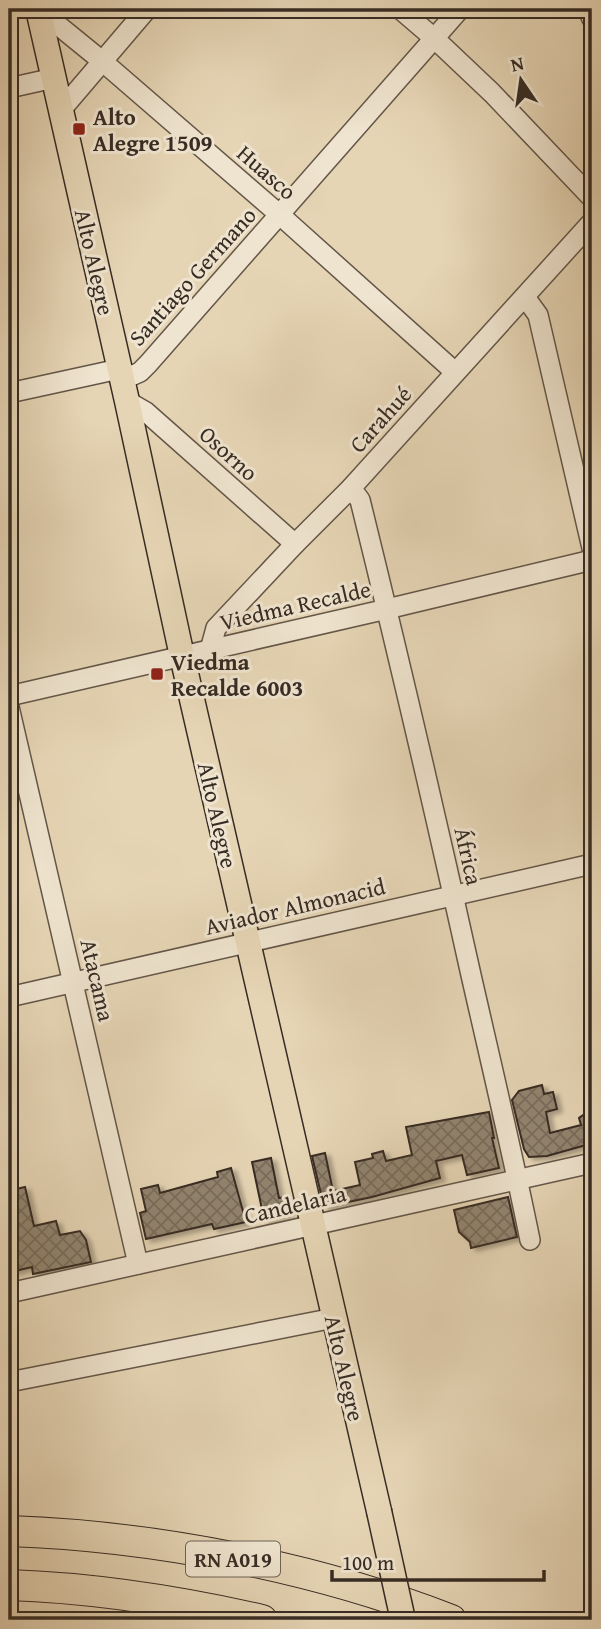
<svg xmlns="http://www.w3.org/2000/svg" width="601" height="1629" viewBox="0 0 601 1629" font-family="'Gentium Book Plus',serif">
	<style>
		.building { fill: url(#building-cross-hatch); stroke: #372c24; stroke-width: 2; filter: url(#shadow) }
		.lines { fill: none; stroke-linecap: round; stroke-linejoin: round }
		.minor-casing { stroke: #635648; stroke-width: 22 }
		.major-casing { stroke: #372c24; stroke-width: 27 }
		.highway-casing { stroke: #372c24; stroke-width: 32 }
		.minor { stroke: #efe4cf; stroke-width: 19 }
		.major { stroke: #e6d5b5; stroke-width: 24 }
		.highway { stroke: #e6d5b5; stroke-width: 30 }
		.major-bridge-casing { stroke: #372c24; stroke-width: 27; stroke-linecap: butt }
		.major-bridge { stroke: #e6d5b5; stroke-width: 24 }
		.poi-dot { fill: #8f2418; stroke: #efe4cf; stroke-width: 2.5 }
		.labels { text-anchor: middle; dominant-baseline: central; stroke-width: 6; stroke-linejoin: round; paint-order: stroke }
		.shield { fill: #efe4cf; stroke: #6e6357; stroke-width: 2 }
		.shield-label { font-size: 21px; font-weight: bold; fill: #372c24 }
		.poi-label { font-size: 23px; font-weight: bold; fill: #372c24; stroke: #efe4cf; text-anchor: start }
		.street-label { font-size: 23px; fill: #372c24; stroke: #efe4cf }
	</style>
	<defs>
		<pattern id="building-cross-hatch" width="8" height="8" patternUnits="userSpaceOnUse" patternTransform="scale(1.75)"><rect width="8" height="8" fill="#92846f"/><path d="M0 0l8 8M0 8l8-8" fill="none" stroke="#786c5b"/></pattern>
		<filter id="shadow"><feDropShadow dx="5" dy="3" stdDeviation="2" flood-color="#0004"/></filter>
	</defs>
	<rect width="100%" height="100%" fill="#e6d5b5"/>
	<filter id="stains"><feTurbulence type="fractalNoise" baseFrequency=".00286" numOctaves="4"/><feColorMatrix values="0 0 0 0 .2 0 0 0 0 .09 0 0 0 0 .02 0 0 0 .5 -.17"/></filter>
	<radialGradient id="worn" r=".72"><stop offset=".6" stop-color="#630" stop-opacity="0"/><stop offset="1" stop-color="#630" stop-opacity=".3"/></radialGradient>
	<!-- building -->
	<g class="building">
		<polygon points="542,1085 544,1094 553,1092 557,1109 546,1112 550,1133 581,1125 579,1118 592,1109 592,1151 588,1151 586,1145 547,1156 529,1157 524,1149 512,1100 519,1091"/>
		<polygon points="489,1112 494,1138 492,1138 499,1168 467,1175 462,1155 436,1161 440,1178 372,1197 324,1207 312,1156 325,1153 333,1191 360,1185 355,1162 373,1158 372,1154 383,1151 386,1161 412,1155 406,1127"/>
		<polygon points="271,1158 279,1198 284,1197 288,1214 264,1219 252,1162"/>
		<polygon points="231,1168 246,1222 214,1229 212,1224 146,1239 140,1213 146,1211 141,1189 158,1185 160,1193 218,1177 217,1172"/>
		<polygon points="25,1187 34,1226 56,1221 60,1235 80,1231 86,1240 91,1262 33,1274 32,1267 11,1272 10,1265 16,1238 9,1240 9,1202 14,1199 12,1190"/>
		<polygon points="508,1197 517,1237 471,1248 470,1242 459,1232 454,1210"/>
	</g>
	<g class="lines">
		<defs>
			<g id="minor">
				<polyline points="400,9 435,39 492,93 592,198"/>
				<polyline points="588,9 592,19"/>
				<polyline points="40,17 59,26 102,61 280,215 455,372"/>
				<polyline points="9,88 54,78"/>
				<polyline points="61,110 147,9"/>
				<polyline points="525,297 538,315 592,548"/>
				<polyline points="122,380 140,372 148,364 460,9"/>
				<polyline points="9,393 119,369"/>
				<polyline points="127,401 146,412 295,544"/>
				<path d="M 351,488 L 360,500 C 399,658 436,817 471,975 C 491,1063 512,1151 530,1240"/>
				<polyline points="210,650 216,628 295,544 351,488 592,222"/>
				<polyline points="9,696 387,609 592,560"/>
				<polyline points="9,707 138,1264"/>
				<polyline points="9,997 592,864"/>
				<polyline points="9,1293 592,1163"/>
				<polyline points="9,1382 334,1318"/>
			</g>
			<polyline id="major" points="38,9 127,401 182,656 379,1511"/>
			<g id="highway">
				<path d="M 9,1531 C 155,1536 315,1567 451,1620"/>
				<path d="M 9,1585 C 94,1588 179,1601 262,1620"/>
			</g>
		</defs>
		<!-- minor casing -->
		<use href="#minor" class="minor-casing"/>
		<!-- major casing -->
		<use href="#major" class="major-casing"/>
		<!-- highway casing -->
		<use href="#highway" class="highway-casing"/>
		<!-- minor -->
		<use href="#minor" class="minor"/>
		<!-- major -->
		<use href="#major" class="major"/>
		<!-- highway -->
		<use href="#highway" class="highway"/>
		<defs>
			<polyline id="major-bridge" points="379,1511 403,1620"/>
		</defs>
		<!-- major-bridge casing -->
		<use href="#major-bridge" class="major-bridge-casing"/>
		<!-- major-bridge -->
		<use href="#major-bridge" class="major-bridge"/>
	</g>
	<!-- markers -->
	<g class="poi-dot">
		<rect x="72" y="122" width="14" height="14" rx="3.5"/>
		<rect x="150" y="667" width="14" height="14" rx="3.5"/>
	</g>
	<g class="labels">
		<!-- shield labels -->
		<rect class="shield" x="186" y="1541.5" width="94" height="35" rx="5"/>
		<g class="shield-label">
			<text x="233" y="1559">RN A019</text>
		</g>
		<!-- poi labels -->
		<g class="poi-label">
			<text x="93" y="116">Alto<tspan x="93" dy="26">Alegre 1509</tspan></text>
			<text x="171" y="661">Viedma<tspan x="171" dy="26">Recalde 6003</tspan></text>
		</g>
		<!-- street labels -->
		<g class="street-label">
			<text transform="translate(267 172) rotate(41)">Huasco</text>
			<text transform="translate(95 262) rotate(77)">Alto Alegre</text>
			<text transform="translate(192 276) rotate(-48)">Santiago Germano</text>
			<text transform="translate(380 419) rotate(-48)">Carahué</text>
			<text transform="translate(229 453) rotate(42)">Osorno</text>
			<text transform="translate(295 605) rotate(-13)">Viedma Recalde</text>
			<text transform="translate(218 815) rotate(77)">Alto Alegre</text>
			<text transform="translate(469 856) rotate(77)">África</text>
			<text transform="translate(295 906) rotate(-13)">Aviador Almonacid</text>
			<text transform="translate(98 980) rotate(77)">Atacama</text>
			<text transform="translate(295 1204) rotate(-13)">Candelaria</text>
			<text transform="translate(345 1368) rotate(77)">Alto Alegre</text>
		</g>
	</g>
	<!-- margin -->
	<rect width="601" height="1629" fill="none" stroke="#e6d5b5" stroke-width="35"/>
	<rect x="10" y="10" width="580" height="1608" fill="none" stroke="#372c24" stroke-width="3.5"/>
	<rect x="18" y="18" width="566" height="1594" fill="none" stroke="#372c24" stroke-width="2"/>
	<!-- north arrow -->
	<g transform="translate(521 80) rotate(347)" stroke="#efe4cf" stroke-width="5" paint-order="stroke">
	<path d="M0-5L12 26L0 18L-12 26Z" fill="#372c24"/>
	<text y="-10" font-size="19" font-weight="bold" text-anchor="middle" fill="#372c24">N</text>
	</g>
	<!-- scale -->
	<path d="M332 1570v10h212v-10" fill="none" stroke="#372c24" stroke-width="3.5"/>
	<text x="342" y="1570" font-size="21" fill="#372c24" stroke="#efe4cf" stroke-width="5" paint-order="stroke">100 m</text>
	<rect width="100%" height="100%" filter="url(#stains)"/>
	<rect width="100%" height="100%" fill="url(#worn)"/>
</svg>
